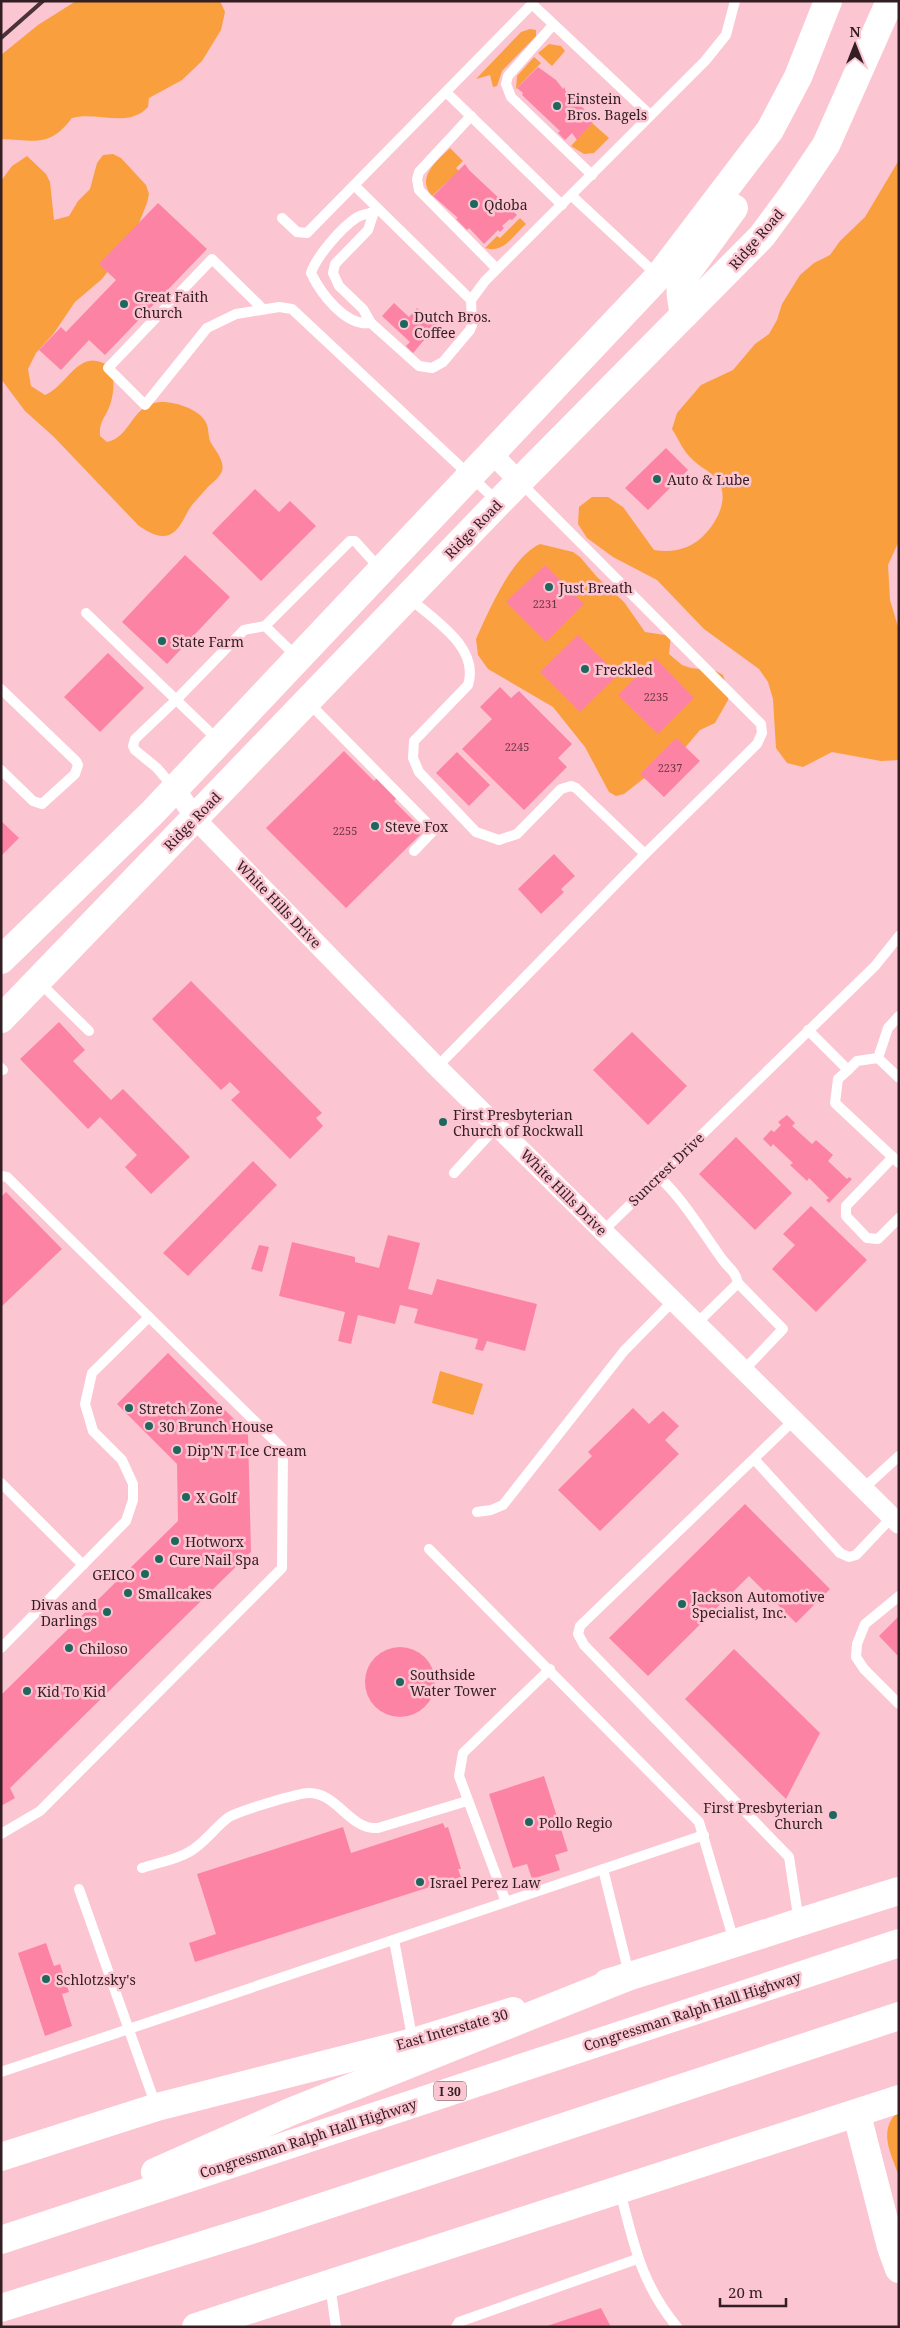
<svg xmlns="http://www.w3.org/2000/svg" width="900" height="2328" viewBox="0 0 900 2328" font-family="'Noto Serif',serif">
	<style>
		.green { fill: #f99f3e }
		.building { fill: #fd83a5 }
		.lines { fill: none; stroke-linecap: round; stroke-linejoin: round }
		.lane { stroke: #fff; stroke-width: 10 }
		.street { stroke: #fff; stroke-width: 20 }
		.secondary { stroke: #fff; stroke-width: 28 }
		.highway { stroke: #fff; stroke-width: 28 }
		.rail { stroke: #4a3238; stroke-width: 4 }
		.poi-dot { fill: #1d675e; stroke: #fcc5d2; stroke-width: 2 }
		.labels { text-anchor: middle; dominant-baseline: central; stroke-width: 5; stroke-linejoin: round; paint-order: stroke }
		.number-label { font-size: 11px; fill: #653744 }
		.shield { fill: #fcc5d2; stroke: #6f5058; stroke-width: 1 }
		.shield-label { font-size: 12px; font-weight: bold; fill: #321e23 }
		.poi-label { font-size: 14px; fill: #321e23; stroke: #fcc5d2; text-anchor: start }
		.street-label { font-size: 14px; fill: #321e23; stroke: #fcc5d2 }
	</style>
	<rect width="100%" height="100%" fill="#fcc5d2"/>
	<!-- green -->
	<g class="green">
		<path d="M 76,1 L 220,1 L 225,12 L 221,30 L 202,61 L 182,80 L 149,98 L 148,107 C 128,129 97,111 72,118 C 49,148 36,140 1,139 L 1,55 L 38,25 Z"/>
		<polygon points="530,29 536,30 536,36 502,71 497,86 493,87 490,75 476,79 521,32"/>
		<polygon points="549,44 561,46 565,51 552,66 538,53"/>
		<polygon points="534,57 541,63 516,89 517,76"/>
		<polygon points="592,123 609,138 594,153 584,154 571,146"/>
		<path d="M 450,148 L 463,161 L 456,168 L 459,171 L 432,196 C 416,177 436,162 450,148 Z"/>
		<path d="M 113,154 L 121,158 L 146,185 L 149,194 L 147,203 L 133,238 L 102,279 L 75,302 L 54,333 L 36,353 L 28,369 L 31,386 L 45,395 C 62,388 73,364 89,361 C 95,359 103,363 109,365 C 116,378 114,397 108,410 C 103,420 99,424 100,436 L 107,442 C 130,437 131,409 154,403 C 170,399 202,409 207,425 C 209,431 208,437 211,443 C 216,451 225,462 222,471 C 220,477 212,483 207,488 C 202,494 197,499 192,505 C 185,514 181,530 169,535 C 159,539 146,531 138,525 L 54,437 L 25,411 L 1,379 L 1,181 L 12,166 L 27,156 L 46,174 L 50,182 L 54,220 L 69,216 L 78,201 L 90,189 L 97,163 L 103,155 Z"/>
		<path d="M 899,160 L 899,541 L 888,565 L 890,600 L 899,630 L 899,760 L 881,761 L 832,752 L 803,767 L 787,763 L 776,748 L 773,699 L 768,682 L 759,669 L 704,629 L 657,580 L 613,557 L 587,538 L 578,524 L 579,507 L 592,497 L 608,497 L 623,507 L 654,550 C 674,553 692,549 706,533 C 719,519 731,494 715,477 C 708,470 698,466 691,458 C 683,451 678,438 672,429 L 677,413 L 701,385 L 733,370 L 755,344 L 769,334 L 777,320 L 782,304 L 800,275 L 814,263 L 830,255 L 840,241 L 865,217 Z"/>
		<path d="M 520,218 L 526,224 C 514,235 503,254 485,248 L 497,236 L 500,238 Z"/>
		<path d="M 540,544 L 573,552 L 580,557 L 597,577 L 624,602 L 645,632 L 671,636 L 669,654 L 682,665 L 691,668 L 716,671 L 723,675 L 728,692 L 728,700 L 715,723 L 700,730 L 666,770 L 643,779 L 624,794 L 616,796 L 609,792 L 585,747 L 553,707 L 488,669 L 478,655 L 476,639 C 489,611 511,557 540,544 Z"/>
		<polygon points="440,1371 483,1384 473,1415 432,1403"/>
		<path d="M 899,2111 L 899,2176 C 891,2154 877,2129 899,2111 Z"/>
	</g>
	<!-- building -->
	<g class="building">
		<polygon points="538,67 556,80 563,89 565,87 565,90 570,96 574,96 573,98 595,120 577,140 572,133 565,140 558,133 560,131 522,95 523,93 517,88"/>
		<polygon points="465,164 469,170 517,215 512,220 510,219 502,226 504,228 500,232 498,230 484,244 469,228 467,230 456,219 458,218 433,196"/>
		<polygon points="158,203 207,249 105,355 89,340 61,370 39,350 61,327 66,332 116,280 99,264"/>
		<polygon points="394,303 409,317 417,308 437,325 413,353 406,346 410,342 382,316"/>
		<polygon points="666,448 688,470 648,510 625,488"/>
		<polygon points="255,489 279,512 290,501 316,526 261,581 212,533"/>
		<polygon points="185,555 230,597 167,664 122,622"/>
		<polygon points="545,565 584,604 546,642 506,602"/>
		<polygon points="578,635 618,675 580,712 540,672"/>
		<polygon points="108,653 144,688 100,732 64,697"/>
		<polygon points="655,658 694,698 658,734 618,695"/>
		<polygon points="500,687 511,698 519,691 572,744 558,758 567,767 524,810 462,749 492,719 480,707"/>
		<polygon points="676,738 700,761 664,797 640,774"/>
		<polygon points="344,751 374,781 383,772 402,792 394,801 424,831 346,908 266,828"/>
		<polygon points="457,752 490,785 469,806 436,773"/>
		<polygon points="1,821 19,838 1,856"/>
		<polygon points="554,854 575,876 561,889 564,892 541,914 518,889"/>
		<polygon points="191,981 322,1113 316,1118 323,1126 290,1159 231,1100 240,1092 230,1082 221,1090 152,1019"/>
		<polygon points="59,1022 85,1050 73,1061 111,1100 123,1089 190,1157 151,1194 125,1167 137,1155 100,1117 88,1129 20,1059"/>
		<polygon points="632,1032 687,1086 648,1125 593,1070"/>
		<polygon points="787,1115 795,1123 792,1126 812,1144 816,1140 833,1155 828,1161 847,1179 849,1177 852,1179 829,1203 826,1200 829,1198 809,1178 807,1181 790,1165 793,1163 773,1144 771,1147 763,1139 771,1130 774,1132 781,1125 778,1122"/>
		<polygon points="736,1137 792,1193 755,1230 699,1174"/>
		<polygon points="253,1161 277,1185 188,1276 163,1253"/>
		<polygon points="6,1192 62,1249 1,1307 1,1197"/>
		<polygon points="811,1206 867,1260 816,1312 772,1269 795,1245 783,1234"/>
		<polygon points="388,1235 420,1243 408,1289 432,1295 437,1279 537,1304 525,1351 487,1341 483,1351 475,1349 478,1339 414,1323 418,1309 400,1305 395,1324 358,1315 351,1344 338,1341 345,1312 279,1296 292,1242 355,1257 355,1262 379,1268"/>
		<polygon points="259,1245 269,1247 262,1272 251,1269"/>
		<polygon points="168,1353 248,1433 251,1552 10,1788 15,1798 1,1806 1,1695 178,1521 177,1464 117,1404"/>
		<polygon points="633,1408 649,1424 663,1411 679,1426 665,1440 679,1454 600,1531 558,1490 592,1456 588,1452"/>
		<polygon points="745,1504 830,1589 796,1623 749,1576 648,1676 609,1638"/>
		<polygon points="899,1616 899,1657 879,1636"/>
		<circle cx="400" cy="1682" r="35"/>
		<polygon points="734,1649 820,1733 786,1799 685,1699"/>
		<polygon points="544,1776 568,1851 555,1855 560,1870 532,1879 527,1864 513,1868 489,1794"/>
		<polygon points="443,1823 445,1828 448,1827 461,1869 458,1869 461,1877 195,1962 189,1943 216,1934 197,1874 343,1827 351,1853"/>
		<polygon points="46,1943 54,1966 60,1964 69,1992 62,1994 72,2026 45,2036 18,1953"/>
		<polygon points="601,2308 611,2327 547,2327 547,2326"/>
	</g>
	<g class="lines">
		<!-- lane -->
		<g class="lane">
			<polyline points="553,25 508,76 506,84 511,97 592,175"/>
			<polyline points="446,92 562,205"/>
			<polyline points="471,116 419,172 417,179 419,190 497,269"/>
			<polyline points="355,186 471,300"/>
			<polyline points="572,196 657,275"/>
			<path d="M 377,209 C 371,215 362,213 356,218 C 341,228 316,257 311,273 C 321,294 346,327 371,323 L 419,366 L 432,368 L 443,362 L 470,330 L 472,325 L 471,300 L 485,281 L 705,61 L 726,35 L 735,1"/>
			<polyline points="282,218 297,232 307,233 532,4 650,115"/>
			<polyline points="263,309 212,259 108,368 145,405 207,328 236,314 279,307 292,309 498,502"/>
			<polyline points="371,323 363,309 339,286 333,273 335,264 368,230 374,212"/>
			<path d="M 408,597 C 434,620 480,647 468,685 L 414,741 L 413,758 L 419,772 L 476,832 L 499,840 L 517,834 L 561,789 L 571,786 L 576,788 L 645,854"/>
			<polyline points="86,613 219,741"/>
			<polyline points="265,626 298,658"/>
			<polyline points="1,689 76,761 78,765 75,774 42,804 33,801 1,770"/>
			<polyline points="308,702 434,830 414,851"/>
			<polyline points="174,788 157,768 135,750 133,746 135,739 176,700 244,630 265,626 350,541 355,541 381,570"/>
			<polyline points="38,981 89,1031"/>
			<polyline points="808,1030 848,1070 838,1079 835,1103 899,1163"/>
			<polyline points="878,1058 888,1028 899,1016"/>
			<polyline points="437,1067 645,854 757,744 762,733 761,724 520,482"/>
			<polyline points="1,1068 3,1070"/>
			<polyline points="848,1070 857,1061 878,1058 899,1078"/>
			<polyline points="893,1157 846,1206 846,1216 867,1238 878,1239 899,1218"/>
			<polyline points="454,1173 497,1126"/>
			<polyline points="1,1176 7,1177 149,1317"/>
			<path d="M 658,1176 C 684,1200 701,1230 722,1259 C 729,1269 735,1270 738,1283"/>
			<polyline points="603,1231 875,966 899,936"/>
			<polyline points="697,1323 738,1283 783,1329 744,1370"/>
			<polyline points="794,1420 580,1626 578,1634 584,1645 789,1857 799,1922"/>
			<polyline points="754,1459 840,1553 849,1557 856,1555 892,1517"/>
			<polyline points="1,1483 83,1565"/>
			<polyline points="864,1488 899,1456"/>
			<polyline points="477,1512 491,1510 503,1505 624,1351 674,1300"/>
			<polyline points="429,1549 699,1822 734,1941"/>
			<polyline points="899,1596 865,1624 857,1644 856,1657 864,1669 899,1704"/>
			<polyline points="1,1648 126,1521 133,1500 133,1484 122,1460 93,1431 85,1404 92,1373 149,1317 283,1449 282,1568 40,1811 1,1834"/>
			<polyline points="550,1669 463,1753 459,1776 506,1902 704,1835"/>
			<path d="M 142,1868 C 156,1863 176,1860 189,1852 C 204,1844 215,1827 229,1817 C 239,1811 298,1793 309,1793 C 338,1793 349,1830 378,1828 L 467,1801"/>
			<polyline points="603,1869 629,1974"/>
			<polyline points="79,1889 156,2106"/>
			<polyline points="394,1940 413,2042"/>
			<polyline points="1,2072 506,1902"/>
			<path d="M 620,2191 C 634,2245 641,2283 677,2327"/>
			<polyline points="330,2285 336,2327"/>
			<polyline points="456,2327 459,2322 637,2259"/>
		</g>
		<!-- street -->
		<g class="street">
			<polyline points="492,454 519,481"/>
			<polyline points="175,788 195,818 207,831 437,1067 899,1524"/>
		</g>
		<!-- secondary -->
		<g class="secondary">
			<path d="M 684,315 C 682,302 678,290 683,278 L 734,208"/>
			<polyline points="1,960 152,813 659,276 770,130 798,77 828,1"/>
			<polyline points="1,1019 498,503 762,236 793,194 826,145 890,1"/>
			<path d="M 607,1983 C 705,1954 801,1921 899,1891"/>
			<polyline points="857,2115 891,2247 899,2269"/>
			<polyline points="1,2157 157,2107 413,2042 513,2011"/>
			<polyline points="196,2327 899,2099"/>
		</g>
		<!-- highway -->
		<g class="highway">
			<polyline points="155,2172 290,2112 630,1976"/>
			<polyline points="1,2240 899,1943"/>
			<polyline points="1,2308 264,2226 899,2016"/>
		</g>
		<!-- rail -->
		<polyline class="rail" points="1,38 43,1"/>
	</g>
	<!-- markers -->
	<g class="poi-dot">
		<circle cx="557" cy="106" r="5"/>
		<circle cx="474" cy="204" r="5"/>
		<circle cx="124" cy="304" r="5"/>
		<circle cx="404" cy="324" r="5"/>
		<circle cx="657" cy="479" r="5"/>
		<circle cx="549" cy="587" r="5"/>
		<circle cx="162" cy="641" r="5"/>
		<circle cx="585" cy="669" r="5"/>
		<circle cx="375" cy="826" r="5"/>
		<circle cx="443" cy="1122" r="5"/>
		<circle cx="129" cy="1408" r="5"/>
		<circle cx="149" cy="1426" r="5"/>
		<circle cx="177" cy="1450" r="5"/>
		<circle cx="186" cy="1497" r="5"/>
		<circle cx="175" cy="1541" r="5"/>
		<circle cx="159" cy="1559" r="5"/>
		<circle cx="145" cy="1574" r="5"/>
		<circle cx="128" cy="1593" r="5"/>
		<circle cx="682" cy="1604" r="5"/>
		<circle cx="107" cy="1612" r="5"/>
		<circle cx="69" cy="1648" r="5"/>
		<circle cx="400" cy="1682" r="5"/>
		<circle cx="27" cy="1691" r="5"/>
		<circle cx="833" cy="1815" r="5"/>
		<circle cx="529" cy="1822" r="5"/>
		<circle cx="420" cy="1882" r="5"/>
		<circle cx="46" cy="1979" r="5"/>
	</g>
	<g class="labels">
		<!-- number labels -->
		<g class="number-label">
			<text x="545" y="603">2231</text>
			<text x="656" y="696">2235</text>
			<text x="517" y="746">2245</text>
			<text x="670" y="767">2237</text>
			<text x="345" y="830">2255</text>
		</g>
		<!-- shield labels -->
		<rect class="shield" x="434" y="2081.5" width="32" height="19" rx="4"/>
		<g class="shield-label">
			<text x="450" y="2091">I 30</text>
		</g>
		<!-- poi labels -->
		<g class="poi-label">
			<text x="567" y="98">Einstein<tspan x="567" dy="16">Bros. Bagels</tspan></text>
			<text x="484" y="204">Qdoba</text>
			<text x="134" y="296">Great Faith<tspan x="134" dy="16">Church</tspan></text>
			<text x="414" y="316">Dutch Bros.<tspan x="414" dy="16">Coffee</tspan></text>
			<text x="667" y="479">Auto &amp; Lube</text>
			<text x="559" y="587">Just Breath</text>
			<text x="172" y="641">State Farm</text>
			<text x="595" y="669">Freckled</text>
			<text x="385" y="826">Steve Fox</text>
			<text x="453" y="1114">First Presbyterian<tspan x="453" dy="16">Church of Rockwall</tspan></text>
			<text x="139" y="1408">Stretch Zone</text>
			<text x="159" y="1426">30 Brunch House</text>
			<text x="187" y="1450">Dip'N T Ice Cream</text>
			<text x="196" y="1497">X Golf</text>
			<text x="185" y="1541">Hotworx</text>
			<text x="169" y="1559">Cure Nail Spa</text>
			<text x="135" y="1574" text-anchor="end">GEICO</text>
			<text x="138" y="1593">Smallcakes</text>
			<text x="692" y="1596">Jackson Automotive<tspan x="692" dy="16">Specialist, Inc.</tspan></text>
			<text x="97" y="1604" text-anchor="end">Divas and<tspan x="97" dy="16">Darlings</tspan></text>
			<text x="79" y="1648">Chiloso</text>
			<text x="410" y="1674">Southside<tspan x="410" dy="16">Water Tower</tspan></text>
			<text x="37" y="1691">Kid To Kid</text>
			<text x="823" y="1807" text-anchor="end">First Presbyterian<tspan x="823" dy="16">Church</tspan></text>
			<text x="539" y="1822">Pollo Regio</text>
			<text x="430" y="1882">Israel Perez Law</text>
			<text x="56" y="1979">Schlotzsky's</text>
		</g>
		<!-- street labels -->
		<g class="street-label">
			<text transform="translate(756 239) rotate(-49)">Ridge Road</text>
			<text transform="translate(473 529) rotate(-46)">Ridge Road</text>
			<text transform="translate(192 821) rotate(-46)">Ridge Road</text>
			<text transform="translate(279 904) rotate(46)">White Hills Drive</text>
			<text transform="translate(666 1169) rotate(-44)">Suncrest Drive</text>
			<text transform="translate(564 1192) rotate(45)">White Hills Drive</text>
			<text transform="translate(692 2011) rotate(-18)">Congressman Ralph Hall Highway</text>
			<text transform="translate(452 2029) rotate(-16)">East Interstate 30</text>
			<text transform="translate(308 2138) rotate(-18)">Congressman Ralph Hall Highway</text>
		</g>
	</g>
	<!-- border -->
	<rect width="900" height="2328" fill="none" stroke="#321e23" stroke-width="5"/>
	<!-- north arrow -->
	<g transform="translate(855 45)" stroke="#fcc5d2" stroke-width="4" paint-order="stroke">
	<path d="M0-4L9 19L0 12L-9 19Z" fill="#321e23"/>
	<text y="-8" font-size="14" font-weight="bold" text-anchor="middle" fill="#321e23">N</text>
	</g>
	<!-- scale -->
	<path d="M720 2298v8h66v-8" fill="none" stroke="#321e23" stroke-width="2.5"/>
	<text x="728" y="2298" font-size="15" fill="#321e23" stroke="#fcc5d2" stroke-width="4" paint-order="stroke">20 m</text>
</svg>
